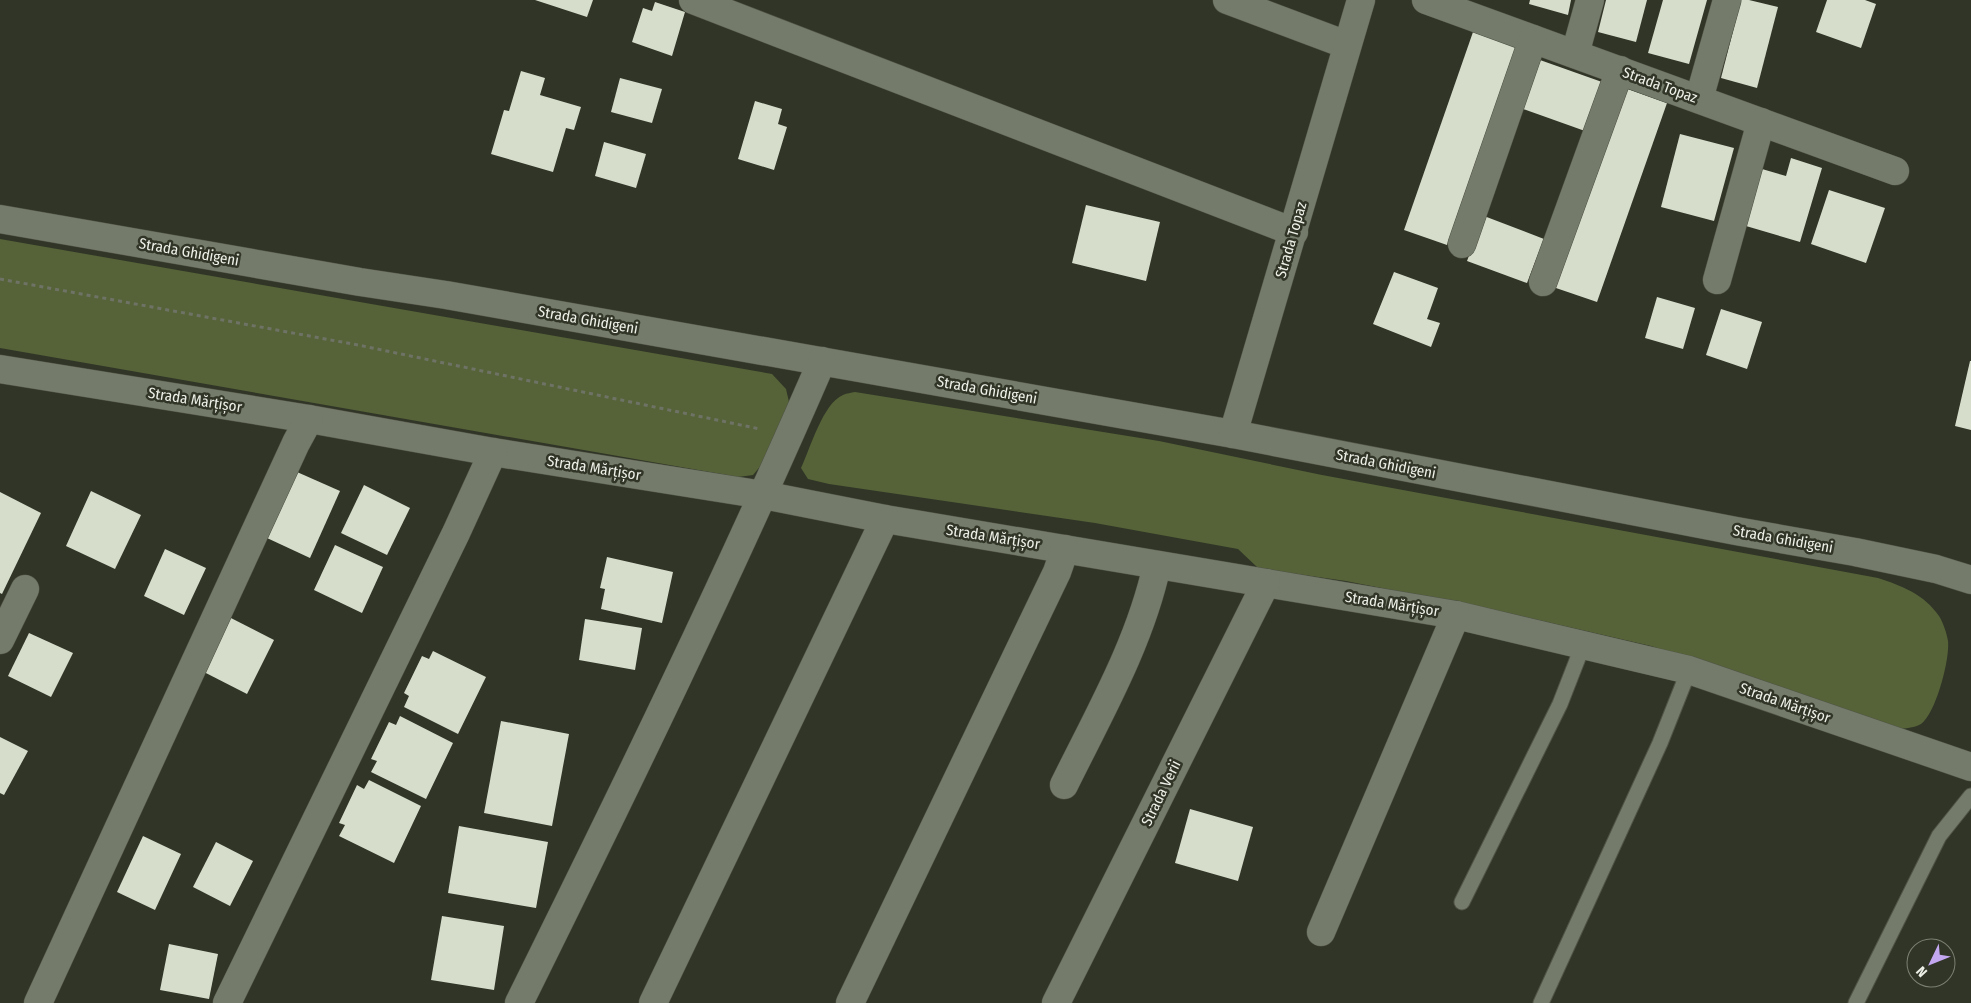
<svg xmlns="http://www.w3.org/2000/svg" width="1971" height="1003" viewBox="0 0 1971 1003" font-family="'Fira Sans Condensed',sans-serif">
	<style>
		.green { fill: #566338 }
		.building { fill: #d7ddcb }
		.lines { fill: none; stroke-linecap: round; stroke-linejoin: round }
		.lane-casing { stroke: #505447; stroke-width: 17 }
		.street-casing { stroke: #505447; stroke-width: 29 }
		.path { stroke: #6e7366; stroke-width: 3; stroke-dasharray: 4 4; stroke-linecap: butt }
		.lane { stroke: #757b6a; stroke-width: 15 }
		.street { stroke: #757b6a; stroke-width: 28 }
		.labels { text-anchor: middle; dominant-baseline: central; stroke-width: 5; stroke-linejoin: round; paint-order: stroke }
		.street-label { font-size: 15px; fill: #eef1e8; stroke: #303527 }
	</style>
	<rect width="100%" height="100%" fill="#303527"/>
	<!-- green -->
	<g class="green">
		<polygon points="0,239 772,374 786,389 789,402 763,463 753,475 738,477 0,348"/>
		<path d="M 855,392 L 1159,441 L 1322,475 L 1878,578 C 1902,586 1924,594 1939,616 C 1943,622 1947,634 1948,641 C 1950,659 1936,713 1921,724 C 1916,727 1908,728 1902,729 L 1651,646 L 1512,614 L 1346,581 L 1268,570 L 1257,567 L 1238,549 L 1095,523 L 829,484 L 808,479 L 801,468 C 810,449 823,403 843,395 C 847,393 851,393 855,392 Z"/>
	</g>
	<!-- building -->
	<g class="building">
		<polygon points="535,0 593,0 587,17"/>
		<polygon points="1530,0 1571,0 1568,15 1529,4"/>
		<polygon points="1606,0 1647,0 1636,42 1598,32"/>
		<polygon points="1663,0 1707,0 1689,64 1648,53"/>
		<polygon points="1741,0 1749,0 1778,7 1757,88 1721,78"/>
		<polygon points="1827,0 1865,0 1876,4 1861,48 1816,32"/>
		<polygon points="655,2 685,12 672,56 632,42 643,8 652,11"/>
		<polygon points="1473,32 1516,47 1447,245 1404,230"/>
		<polygon points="1540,60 1602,82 1585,131 1523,109"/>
		<polygon points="521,71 545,78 540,95 581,107 574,130 566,128 553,172 491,154 504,110 509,111"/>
		<polygon points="620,78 662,89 652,123 611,112"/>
		<polygon points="1622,87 1667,103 1597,302 1553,287"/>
		<polygon points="755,101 782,109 778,124 787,127 774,170 738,159"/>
		<polygon points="1680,134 1734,148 1714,221 1661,207"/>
		<polygon points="604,142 646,154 636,188 595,176"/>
		<polygon points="1791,158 1822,168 1800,242 1746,226 1762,169 1786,176"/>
		<polygon points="1829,190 1885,208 1866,263 1811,244"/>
		<polygon points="1086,205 1160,222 1146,281 1072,263"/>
		<polygon points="1484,216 1544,239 1527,283 1467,261"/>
		<polygon points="1394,272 1438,288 1427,319 1440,323 1431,347 1373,324"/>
		<polygon points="1657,297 1695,308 1683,349 1645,338"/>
		<polygon points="1721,309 1762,322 1747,369 1706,355"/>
		<polygon points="1970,361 1971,361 1971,430 1955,426"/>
		<polygon points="297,472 340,491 310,558 267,538"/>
		<polygon points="364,485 410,508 387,555 341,533"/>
		<polygon points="91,491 141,515 115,569 66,546"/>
		<polygon points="0,492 41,513 2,594 0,593"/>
		<polygon points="335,545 383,567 362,613 314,590"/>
		<polygon points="165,549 206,568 184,615 144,596"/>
		<polygon points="607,557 673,572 662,623 601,609 605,589 600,588"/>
		<polygon points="227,616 274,640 247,694 200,670"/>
		<polygon points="585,619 642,628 635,670 579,660"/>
		<polygon points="29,633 73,653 51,697 8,676"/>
		<polygon points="433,651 486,677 458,734 404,707 409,696 404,693 422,656 429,659"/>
		<polygon points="400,716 453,743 426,799 371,772 377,761 371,759 389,722 396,725"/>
		<polygon points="501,721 569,734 552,826 484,813"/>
		<polygon points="0,737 28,751 4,795 0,793"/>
		<polygon points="369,780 421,806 394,863 339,836 345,825 339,823 357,785 364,789"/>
		<polygon points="1190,809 1253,827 1238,881 1175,863"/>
		<polygon points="459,826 548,842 536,908 448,893"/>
		<polygon points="143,836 181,854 155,910 117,892"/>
		<polygon points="216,842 253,861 230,906 193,887"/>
		<polygon points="442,916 504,926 494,990 431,980"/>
		<polygon points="169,944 218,954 209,999 160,990"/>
	</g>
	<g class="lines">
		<defs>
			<g id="lane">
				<polyline points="1462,902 1560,704 1583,645"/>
				<polyline points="1541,1003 1660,743 1689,670"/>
				<polyline points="1856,1003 1939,836 1971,796"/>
			</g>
			<g id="street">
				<polyline points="693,0 1294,232"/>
				<polyline points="1227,0 1347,45"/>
				<polyline points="1426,0 1895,171"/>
				<polyline points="1575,54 1590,0"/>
				<polyline points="1699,99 1727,0"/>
				<polyline points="0,219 360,282 446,295 1233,434 1736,531 1855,552 1936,569 1971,580"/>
				<polyline points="1462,244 1533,39"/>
				<polyline points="1717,280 1761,122"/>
				<polyline points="1543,282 1620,70"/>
				<polyline points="0,369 309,419 493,452 763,495 885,519 1456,615 1689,670 1971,767"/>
				<polyline points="1233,434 1361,0"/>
				<polyline points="0,640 25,589"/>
				<path d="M 1064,785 C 1099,714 1140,643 1157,565"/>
				<polyline points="1321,932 1456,615"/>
				<polyline points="38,1003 296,443 309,419"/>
				<polyline points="227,1003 456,533 493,452"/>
				<path d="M 519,1003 C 624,791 728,578 822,361"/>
				<polyline points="653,1003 885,519"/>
				<polyline points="850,1003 1057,572 1065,549"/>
				<polyline points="1056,1003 1266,583"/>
			</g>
		</defs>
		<!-- lane casing -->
		<use href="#lane" class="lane-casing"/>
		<!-- street casing -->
		<use href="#street" class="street-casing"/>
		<!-- path -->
		<polyline class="path" points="0,279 358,345 760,429"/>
		<!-- lane -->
		<use href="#lane" class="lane"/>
		<!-- street -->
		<use href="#street" class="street"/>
	</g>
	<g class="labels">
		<!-- street labels -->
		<g class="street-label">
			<text transform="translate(1660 85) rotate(20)">Strada Topaz</text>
			<text transform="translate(1291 240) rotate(-74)">Strada Topaz</text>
			<text transform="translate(189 252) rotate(10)">Strada Ghidigeni</text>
			<text transform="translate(588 320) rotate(10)">Strada Ghidigeni</text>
			<text transform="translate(987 390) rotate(10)">Strada Ghidigeni</text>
			<text transform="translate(195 400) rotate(9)">Strada Mărțișor</text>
			<text transform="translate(1386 464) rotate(11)">Strada Ghidigeni</text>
			<text transform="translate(594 468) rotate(9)">Strada Mărțișor</text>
			<text transform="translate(993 537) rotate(9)">Strada Mărțișor</text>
			<text transform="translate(1783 539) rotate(10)">Strada Ghidigeni</text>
			<text transform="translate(1392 604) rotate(9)">Strada Mărțișor</text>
			<text transform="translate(1785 703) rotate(19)">Strada Mărțișor</text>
			<text transform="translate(1161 793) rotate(-64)">Strada Verii</text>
		</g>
	</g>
	<!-- north arrow -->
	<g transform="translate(1931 963) rotate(227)"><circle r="24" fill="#303527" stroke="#7c8074"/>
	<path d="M0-4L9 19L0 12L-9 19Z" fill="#c4a7f1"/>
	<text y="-8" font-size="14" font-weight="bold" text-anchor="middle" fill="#eef1e8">N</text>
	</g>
</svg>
